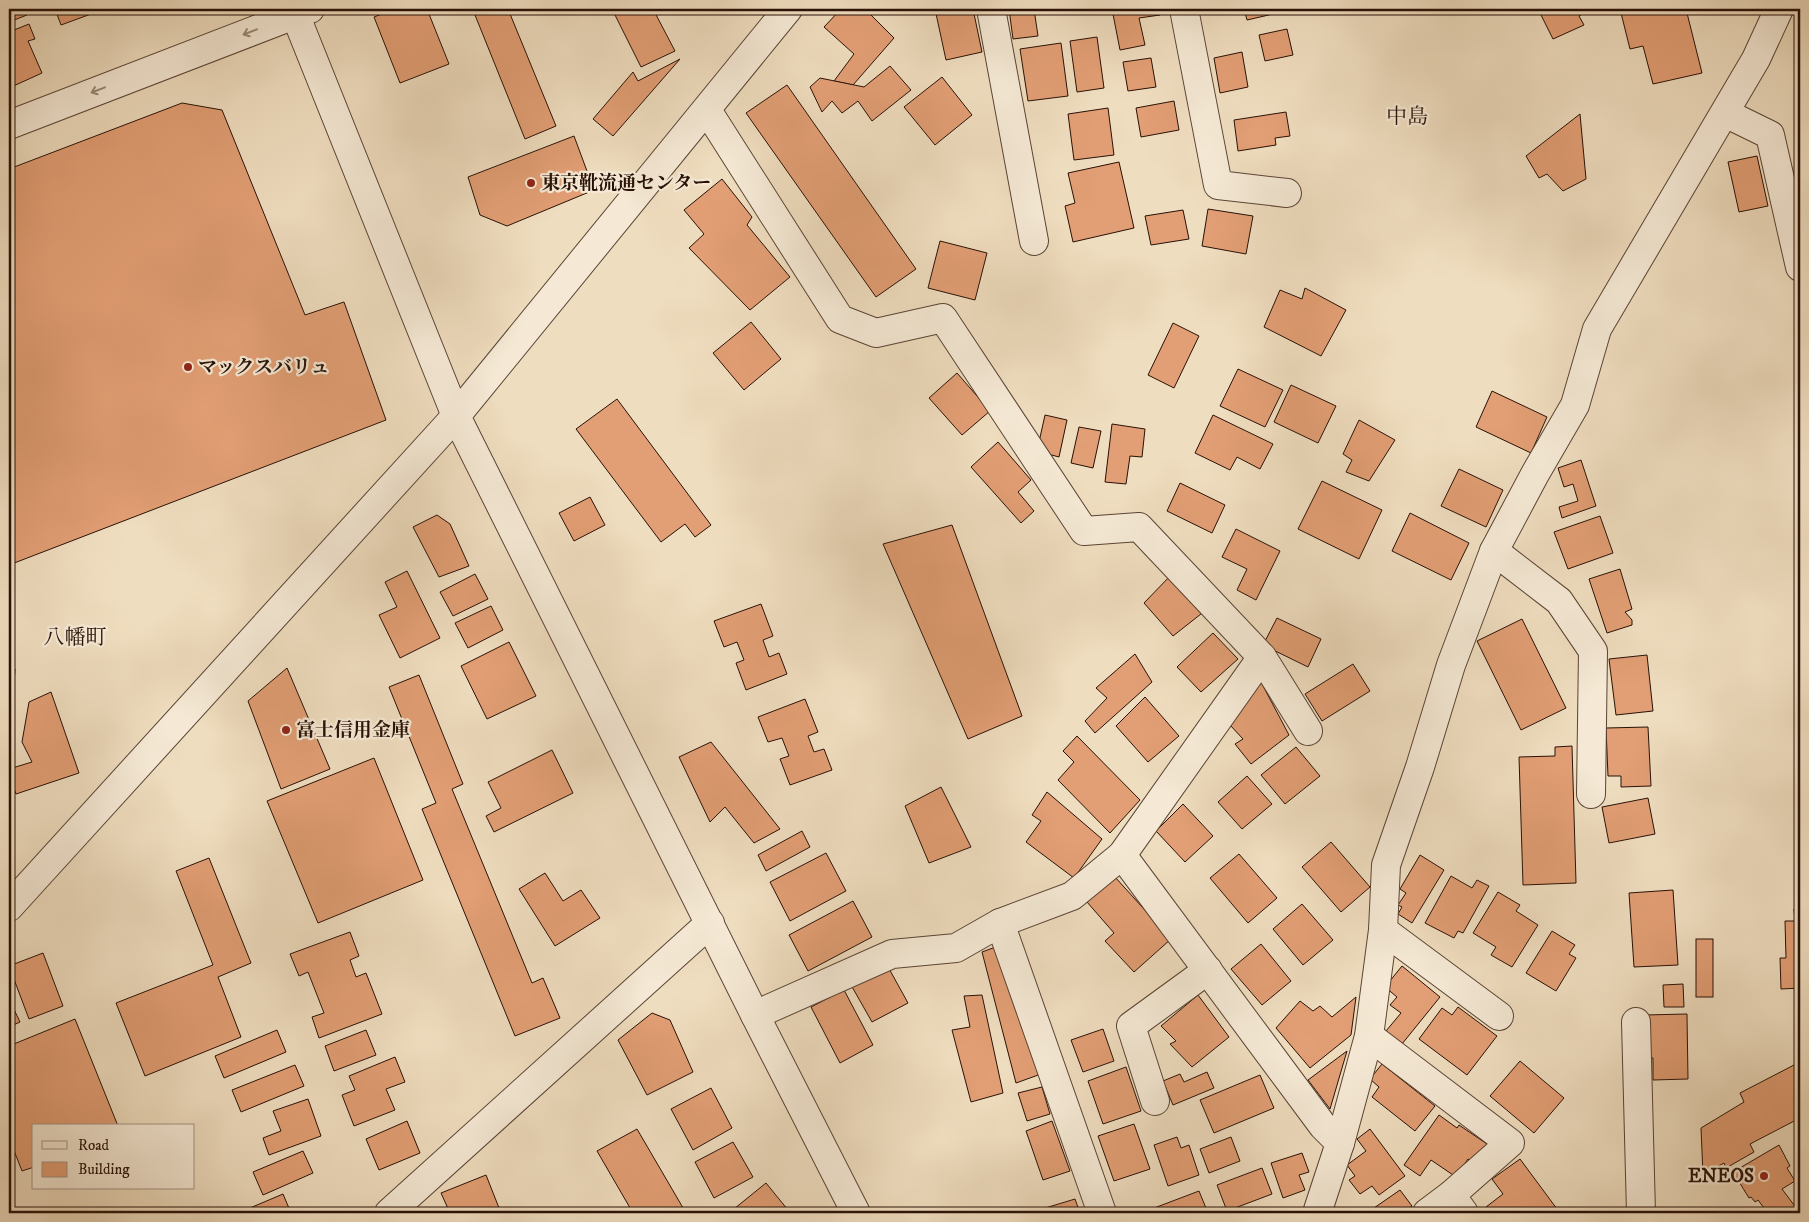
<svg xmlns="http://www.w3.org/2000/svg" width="1809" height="1222" viewBox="0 0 1809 1222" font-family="'IM FELL DW Pica','Noto Serif JP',serif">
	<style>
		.building { fill: #e29e74; stroke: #281107 }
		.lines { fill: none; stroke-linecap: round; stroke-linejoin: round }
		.minor-casing { stroke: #5a4435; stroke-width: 30 }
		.minor { stroke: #f5e9d5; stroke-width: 28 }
		.oneway { stroke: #998878 }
		.poi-dot { fill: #8f2418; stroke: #f5e9d5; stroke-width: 2 }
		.labels { text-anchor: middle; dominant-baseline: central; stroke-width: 4.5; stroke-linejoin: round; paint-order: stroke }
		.poi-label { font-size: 19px; font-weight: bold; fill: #281107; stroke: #f5e9d5; text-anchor: start }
		.quarter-label { font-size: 21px; fill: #281107; stroke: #f5e9d5 }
	</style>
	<rect width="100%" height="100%" fill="#efddbf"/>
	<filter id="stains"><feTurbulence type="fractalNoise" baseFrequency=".004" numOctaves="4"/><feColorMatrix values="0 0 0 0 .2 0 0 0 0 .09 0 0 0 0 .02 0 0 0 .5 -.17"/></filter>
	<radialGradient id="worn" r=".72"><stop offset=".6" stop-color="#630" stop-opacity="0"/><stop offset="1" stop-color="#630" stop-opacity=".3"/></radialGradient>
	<!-- building -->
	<g class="building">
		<polygon points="9,9 25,9 27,15 9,22"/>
		<polygon points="55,9 89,9 91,14 61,25"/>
		<polygon points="394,9 427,9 449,64 400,83 374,17"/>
		<polygon points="490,9 508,9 556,126 525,139 475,15"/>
		<polygon points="534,9 566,9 537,14"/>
		<polygon points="612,9 653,9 675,51 641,67"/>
		<polygon points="841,9 875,9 870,14 894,38 853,85 834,81 854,54 824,27"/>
		<polygon points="935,9 973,9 982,52 946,60"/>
		<polygon points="1009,9 1034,9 1038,36 1013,39"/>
		<polygon points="1112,9 1159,9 1160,15 1139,18 1145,45 1120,50"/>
		<polygon points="1244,9 1272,9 1273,14 1247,20"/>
		<polygon points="1538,9 1586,9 1587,11 1579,16 1584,25 1553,39"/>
		<polygon points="1620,9 1686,9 1702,73 1653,84 1643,46 1630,49"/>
		<polygon points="29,24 35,39 28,41 42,73 9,88 9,32"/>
		<polygon points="1287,29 1293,55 1265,61 1259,35"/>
		<polygon points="1097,37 1104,88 1077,92 1070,41"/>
		<polygon points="1061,43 1068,96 1028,101 1020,49"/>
		<polygon points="1242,52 1248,87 1220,93 1214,58"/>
		<polygon points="1151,58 1156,87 1128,91 1123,62"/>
		<polygon points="680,59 613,136 593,119 633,72 638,81"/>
		<polygon points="890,66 911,90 872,121 858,101 842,113 832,101 822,112 810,87 820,78 864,87"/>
		<polygon points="942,77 972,115 935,145 904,107"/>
		<polygon points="787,85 916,269 876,297 746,113"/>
		<polygon points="1174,101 1179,130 1141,137 1136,108"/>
		<polygon points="182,103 222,110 305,315 344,302 386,420 9,565 9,169"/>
		<polygon points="1108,108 1114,155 1074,160 1068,114"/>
		<polygon points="1286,112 1290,136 1275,138 1276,145 1238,151 1234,120"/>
		<polygon points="1580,114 1586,179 1563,191 1547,174 1539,178 1526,156"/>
		<polygon points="574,136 594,190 507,226 480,215 468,177"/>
		<polygon points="1757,156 1768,206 1739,212 1728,162"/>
		<polygon points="1119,162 1134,228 1073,242 1065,206 1075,203 1068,173"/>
		<polygon points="722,179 752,217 747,225 790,277 750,310 689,248 704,234 684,210"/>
		<polygon points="1208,209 1253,216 1246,254 1202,246"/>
		<polygon points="1183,210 1189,239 1151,245 1145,216"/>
		<polygon points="940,241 987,253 975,300 928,288"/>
		<polygon points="1305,288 1346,310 1321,356 1264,327 1280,290 1302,299"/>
		<polygon points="751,322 781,359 744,390 713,353"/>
		<polygon points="1173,323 1199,336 1174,388 1148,375"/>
		<polygon points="1238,369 1283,390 1265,427 1220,406"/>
		<polygon points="957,373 990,411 962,435 929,398"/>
		<polygon points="1291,385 1336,406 1318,443 1274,422"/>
		<polygon points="1492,391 1547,417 1531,453 1476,427"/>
		<polygon points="617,399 711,525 695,537 685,524 661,542 576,429"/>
		<polygon points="1045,415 1067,420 1059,457 1037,451"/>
		<polygon points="1213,415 1273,444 1260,469 1237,457 1230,470 1195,453"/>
		<polygon points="1359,420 1395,440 1369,481 1346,472 1352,460 1343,454"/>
		<polygon points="1112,424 1145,429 1142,457 1130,456 1126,484 1105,482"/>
		<polygon points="1079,427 1101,431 1093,468 1071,463"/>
		<polygon points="998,442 1031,480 1018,492 1034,511 1021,523 971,467"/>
		<polygon points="1581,460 1596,506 1562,518 1559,507 1578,501 1573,484 1564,487 1558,468"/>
		<polygon points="1459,469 1503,490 1486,527 1441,506"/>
		<polygon points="1322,481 1382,510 1359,559 1298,529"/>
		<polygon points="1180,483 1225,505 1212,533 1167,511"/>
		<polygon points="590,497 605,525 574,541 559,513"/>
		<polygon points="1410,513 1469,543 1451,580 1392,551"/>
		<polygon points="437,515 450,524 469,566 439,577 413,527"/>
		<polygon points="1600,516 1613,553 1568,569 1554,532"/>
		<polygon points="952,525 1022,716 968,739 883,544"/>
		<polygon points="1236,529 1280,551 1256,600 1237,590 1247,569 1222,557"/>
		<polygon points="1620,569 1632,609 1625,612 1632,620 1632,625 1607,633 1589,579"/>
		<polygon points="407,571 440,638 400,658 379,615 397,607 385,582"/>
		<polygon points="475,574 488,599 453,616 440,592"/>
		<polygon points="1172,574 1206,610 1173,636 1144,603"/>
		<polygon points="761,604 773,636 763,640 769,657 779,653 787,674 746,690 736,663 744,660 737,642 724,647 714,621"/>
		<polygon points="491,606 503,630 468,648 455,623"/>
		<polygon points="1277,618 1321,639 1308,667 1263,645"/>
		<polygon points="1522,619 1566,708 1521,730 1477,641"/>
		<polygon points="1213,633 1238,659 1201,692 1177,667"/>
		<polygon points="509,642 536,696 487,719 461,666"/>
		<polygon points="1135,654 1152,682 1095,733 1085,721 1107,698 1096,688"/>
		<polygon points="1647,655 1653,711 1616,715 1609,659"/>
		<polygon points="1353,664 1370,691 1322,721 1305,694"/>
		<polygon points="287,668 330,769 281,789 248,701"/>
		<polygon points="9,669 15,669 12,712 9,711"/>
		<polygon points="419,675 463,784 452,789 532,983 543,978 560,1018 515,1036 422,809 436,803 389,687"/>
		<polygon points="1261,682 1289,735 1251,764 1235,744 1243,739 1230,725"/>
		<polygon points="51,692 79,773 16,794 9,775 9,769 32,762 22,742 29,702"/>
		<polygon points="1145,697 1179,736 1148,762 1116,726"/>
		<polygon points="805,699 818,732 808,736 814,752 824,749 832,770 790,785 780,759 789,756 782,738 768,742 758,717"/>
		<polygon points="1648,727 1651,786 1621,787 1621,776 1608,776 1606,728"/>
		<polygon points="1077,736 1140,800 1110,833 1058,780 1074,762 1063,751"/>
		<polygon points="711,742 780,829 754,843 725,807 710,822 679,757"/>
		<polygon points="1572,746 1576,883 1523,885 1519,757 1555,756 1555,747"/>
		<polygon points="1296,747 1320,776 1285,804 1261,775"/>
		<polygon points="552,750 573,793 494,832 486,816 501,808 488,782"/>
		<polygon points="374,758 423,880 318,923 267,801"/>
		<polygon points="1247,776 1272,804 1242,829 1218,802"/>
		<polygon points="941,787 971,847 929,863 905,806"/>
		<polygon points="1047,792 1102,839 1074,878 1026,842 1041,821 1032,815"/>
		<polygon points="1648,798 1655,834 1609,843 1602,807"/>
		<polygon points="1183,804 1213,836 1185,862 1156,831"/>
		<polygon points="802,831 810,847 766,871 758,855"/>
		<polygon points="1331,842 1370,887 1341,912 1302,867"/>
		<polygon points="826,853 846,891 790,921 770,882"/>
		<polygon points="1239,854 1277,898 1248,923 1210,878"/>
		<polygon points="1420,855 1444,870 1412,923 1398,914 1402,907 1398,905 1406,893 1400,889"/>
		<polygon points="209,858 251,963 218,977 241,1037 145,1076 116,1003 213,965 176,871"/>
		<polygon points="545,873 563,901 581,890 600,918 555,946 519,889"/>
		<polygon points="1451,876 1472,888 1477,880 1489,886 1463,933 1458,931 1454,938 1425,923"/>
		<polygon points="1115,877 1171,939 1134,972 1105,941 1114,933 1087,902"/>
		<polygon points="1673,890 1678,965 1634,967 1629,893"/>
		<polygon points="1498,892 1520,905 1516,911 1538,925 1512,967 1491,955 1496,947 1473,933"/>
		<polygon points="853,901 872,937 808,971 789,935"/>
		<polygon points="1302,904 1333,940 1303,965 1273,929"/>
		<polygon points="1794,909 1800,909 1800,988 1781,989 1780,958 1786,958 1785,921 1795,921"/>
		<polygon points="1552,931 1575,945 1569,954 1576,958 1556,991 1526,973"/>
		<polygon points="350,932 359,956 350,960 356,977 366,973 382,1014 319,1038 312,1017 324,1013 308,972 299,976 290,954"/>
		<rect x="1696" y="939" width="17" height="58"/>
		<polygon points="1261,944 1291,981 1262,1005 1231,969"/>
		<polygon points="1001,945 1041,1074 1016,1083 982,952"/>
		<polygon points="43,953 63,1006 29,1019 9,966"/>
		<polygon points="887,965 908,1003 872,1022 851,985"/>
		<polygon points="1402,966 1440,997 1402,1044 1386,1031 1401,1013 1390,1005 1397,997 1385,987"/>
		<polygon points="1683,984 1684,1007 1664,1007 1663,985"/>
		<polygon points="844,990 873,1045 840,1063 811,1007"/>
		<polygon points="982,995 1003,1093 971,1102 952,1030 970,1027 964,996"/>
		<polygon points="1198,995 1229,1037 1192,1067 1170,1044 1176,1041 1161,1026"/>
		<polygon points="1356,997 1351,1035 1310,1068 1276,1028 1300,1001 1313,1011 1320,1006 1332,1017"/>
		<polygon points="9,999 20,1022 9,1027"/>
		<polygon points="1458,1007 1497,1036 1467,1075 1419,1039 1442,1008 1452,1015"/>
		<polygon points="652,1013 670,1020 693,1072 647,1095 618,1040"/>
		<polygon points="1687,1014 1688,1079 1653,1080 1653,1058 1646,1058 1645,1015"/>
		<polygon points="75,1019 118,1126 34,1126 34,1167 22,1171 9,1138 9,1046"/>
		<polygon points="1103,1029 1114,1061 1083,1072 1071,1040"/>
		<polygon points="277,1030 286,1052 224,1078 215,1056"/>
		<polygon points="366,1030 376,1055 334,1071 325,1046"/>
		<polygon points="1347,1051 1330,1109 1308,1080"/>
		<polygon points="395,1057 405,1082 386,1089 395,1110 354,1126 342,1095 355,1090 349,1076"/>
		<polygon points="1520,1061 1564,1098 1534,1133 1490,1096"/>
		<polygon points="1382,1064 1435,1106 1415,1131 1372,1097 1379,1087 1370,1079"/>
		<polygon points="295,1065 304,1086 241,1112 232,1090"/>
		<polygon points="1794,1065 1800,1075 1800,1118 1750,1144 1754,1152 1726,1168 1724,1163 1703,1175 1701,1128 1744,1102 1740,1093"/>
		<polygon points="1126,1067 1141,1111 1103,1124 1088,1081"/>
		<polygon points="1207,1072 1214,1088 1173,1105 1163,1081 1180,1074 1184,1082"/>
		<polygon points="1260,1075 1274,1108 1214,1133 1200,1100"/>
		<polygon points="1042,1087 1050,1114 1027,1121 1018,1093"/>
		<polygon points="711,1088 732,1128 693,1150 671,1109"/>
		<polygon points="308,1099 321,1136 269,1155 263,1138 281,1131 273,1111"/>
		<polygon points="1439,1115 1457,1128 1459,1125 1490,1146 1477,1166 1468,1159 1456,1177 1431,1160 1420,1176 1404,1165"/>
		<polygon points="407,1121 420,1153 379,1170 366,1139"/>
		<polygon points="1052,1121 1070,1171 1043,1180 1026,1131"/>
		<polygon points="1134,1124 1150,1169 1114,1181 1098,1136"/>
		<polygon points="637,1129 686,1213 633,1213 597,1151"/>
		<polygon points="1370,1129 1405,1176 1379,1195 1372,1186 1360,1194 1349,1180 1355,1176 1347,1165 1366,1151 1357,1139"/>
		<polygon points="1177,1137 1181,1148 1189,1145 1199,1175 1168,1186 1154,1145"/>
		<polygon points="1231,1137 1240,1161 1209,1173 1200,1149"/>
		<polygon points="733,1142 753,1177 714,1198 695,1162"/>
		<polygon points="1779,1145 1790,1166 1787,1168 1795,1181 1782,1189 1800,1213 1757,1213 1764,1208 1758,1200 1755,1202 1751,1197 1749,1198 1733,1172"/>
		<polygon points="303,1151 313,1173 263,1195 253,1172"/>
		<polygon points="1302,1153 1309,1172 1299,1175 1305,1190 1283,1198 1271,1163"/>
		<polygon points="1520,1159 1560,1213 1490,1213 1486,1207 1503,1194 1492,1179"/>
		<polygon points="1262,1168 1272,1194 1227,1211 1217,1185"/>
		<polygon points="486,1175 501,1213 450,1213 441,1193"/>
		<polygon points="766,1183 788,1210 785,1213 729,1213"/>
		<polygon points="1400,1190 1412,1206 1403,1213 1378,1213 1374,1208"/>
		<polygon points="1199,1191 1208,1213 1141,1213"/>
		<polygon points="283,1194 291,1213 252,1213 250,1208"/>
		<polygon points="1075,1199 1080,1213 1044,1213 1042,1209"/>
	</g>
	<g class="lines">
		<defs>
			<g id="minor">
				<polyline points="293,9 456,416 755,1015 856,1213"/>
				<polyline points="991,9 1034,241"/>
				<polyline points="1184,9 1218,185 1287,193"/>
				<polyline points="707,110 840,319 876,333 943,318 1084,531 1139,527 1262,657 1308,731"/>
				<polyline points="1725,113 1770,135 1800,267"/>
				<polyline points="9,125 310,9"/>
				<polyline points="1494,551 1559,601 1593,651 1591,794"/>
				<polyline points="1122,855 1323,1126 1340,1143"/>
				<polyline points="9,907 456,416 788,9"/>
				<polyline points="1000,923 1102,1213"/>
				<polyline points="1383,930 1499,1016"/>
				<polyline points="755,1015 892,954 956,948 1000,923 1072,896 1122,855 1262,657"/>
				<polyline points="1636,1022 1641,1213"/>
				<polyline points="1369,1036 1510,1143 1451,1195 1464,1213"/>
				<polyline points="1155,1101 1131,1026 1208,970"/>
				<polyline points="389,1213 710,923"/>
				<polyline points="1317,1213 1340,1143 1369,1036 1383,930 1386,865 1420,767 1451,665 1494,551 1535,474 1575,405 1597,329 1756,59 1779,9"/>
				<polyline points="1427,1213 1451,1195"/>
			</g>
		</defs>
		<!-- minor casing -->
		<use href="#minor" class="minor-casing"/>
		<!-- minor -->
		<use href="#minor" class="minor"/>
	</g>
	<!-- one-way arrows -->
	<defs><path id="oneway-shaft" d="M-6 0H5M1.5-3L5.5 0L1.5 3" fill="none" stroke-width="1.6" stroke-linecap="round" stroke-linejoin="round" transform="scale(1.25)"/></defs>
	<g class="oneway">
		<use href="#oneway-shaft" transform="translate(250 32) rotate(159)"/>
		<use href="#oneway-shaft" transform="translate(98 90) rotate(159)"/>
	</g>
	<!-- markers -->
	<g class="poi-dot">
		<circle cx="531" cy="183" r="5"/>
		<circle cx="188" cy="367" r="5"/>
		<circle cx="286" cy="730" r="5"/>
		<circle cx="1764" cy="1176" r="5"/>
	</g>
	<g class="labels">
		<!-- poi labels -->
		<g class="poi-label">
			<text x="541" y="183">東京靴流通センター</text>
			<text x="198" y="367">マックスバリュ</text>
			<text x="296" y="730">富士信用金庫</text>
			<text x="1754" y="1176" text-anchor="end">ENEOS</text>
		</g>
		<!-- quarter labels -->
		<g class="quarter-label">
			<text x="1407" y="117">中島</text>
			<text x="75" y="638">八幡町</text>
		</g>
	</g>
	<!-- margin -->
	<rect width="1809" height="1222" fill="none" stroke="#efddbf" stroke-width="30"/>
	<rect x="10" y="10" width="1789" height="1202" fill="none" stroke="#281107" stroke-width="2.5"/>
	<rect x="15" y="15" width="1779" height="1192" fill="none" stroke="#281107"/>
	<!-- legend -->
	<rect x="32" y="1124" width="162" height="65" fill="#f5e9d5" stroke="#a39383"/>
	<rect x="42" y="1141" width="25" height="8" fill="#f5e9d5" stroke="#a39383"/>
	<text x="78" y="1150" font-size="15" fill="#281107">Road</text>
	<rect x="42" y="1162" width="25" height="15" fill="#e29e74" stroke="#a39383"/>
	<text x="78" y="1174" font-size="15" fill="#281107">Building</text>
	<rect width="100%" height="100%" filter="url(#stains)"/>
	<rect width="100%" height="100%" fill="url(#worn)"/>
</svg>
